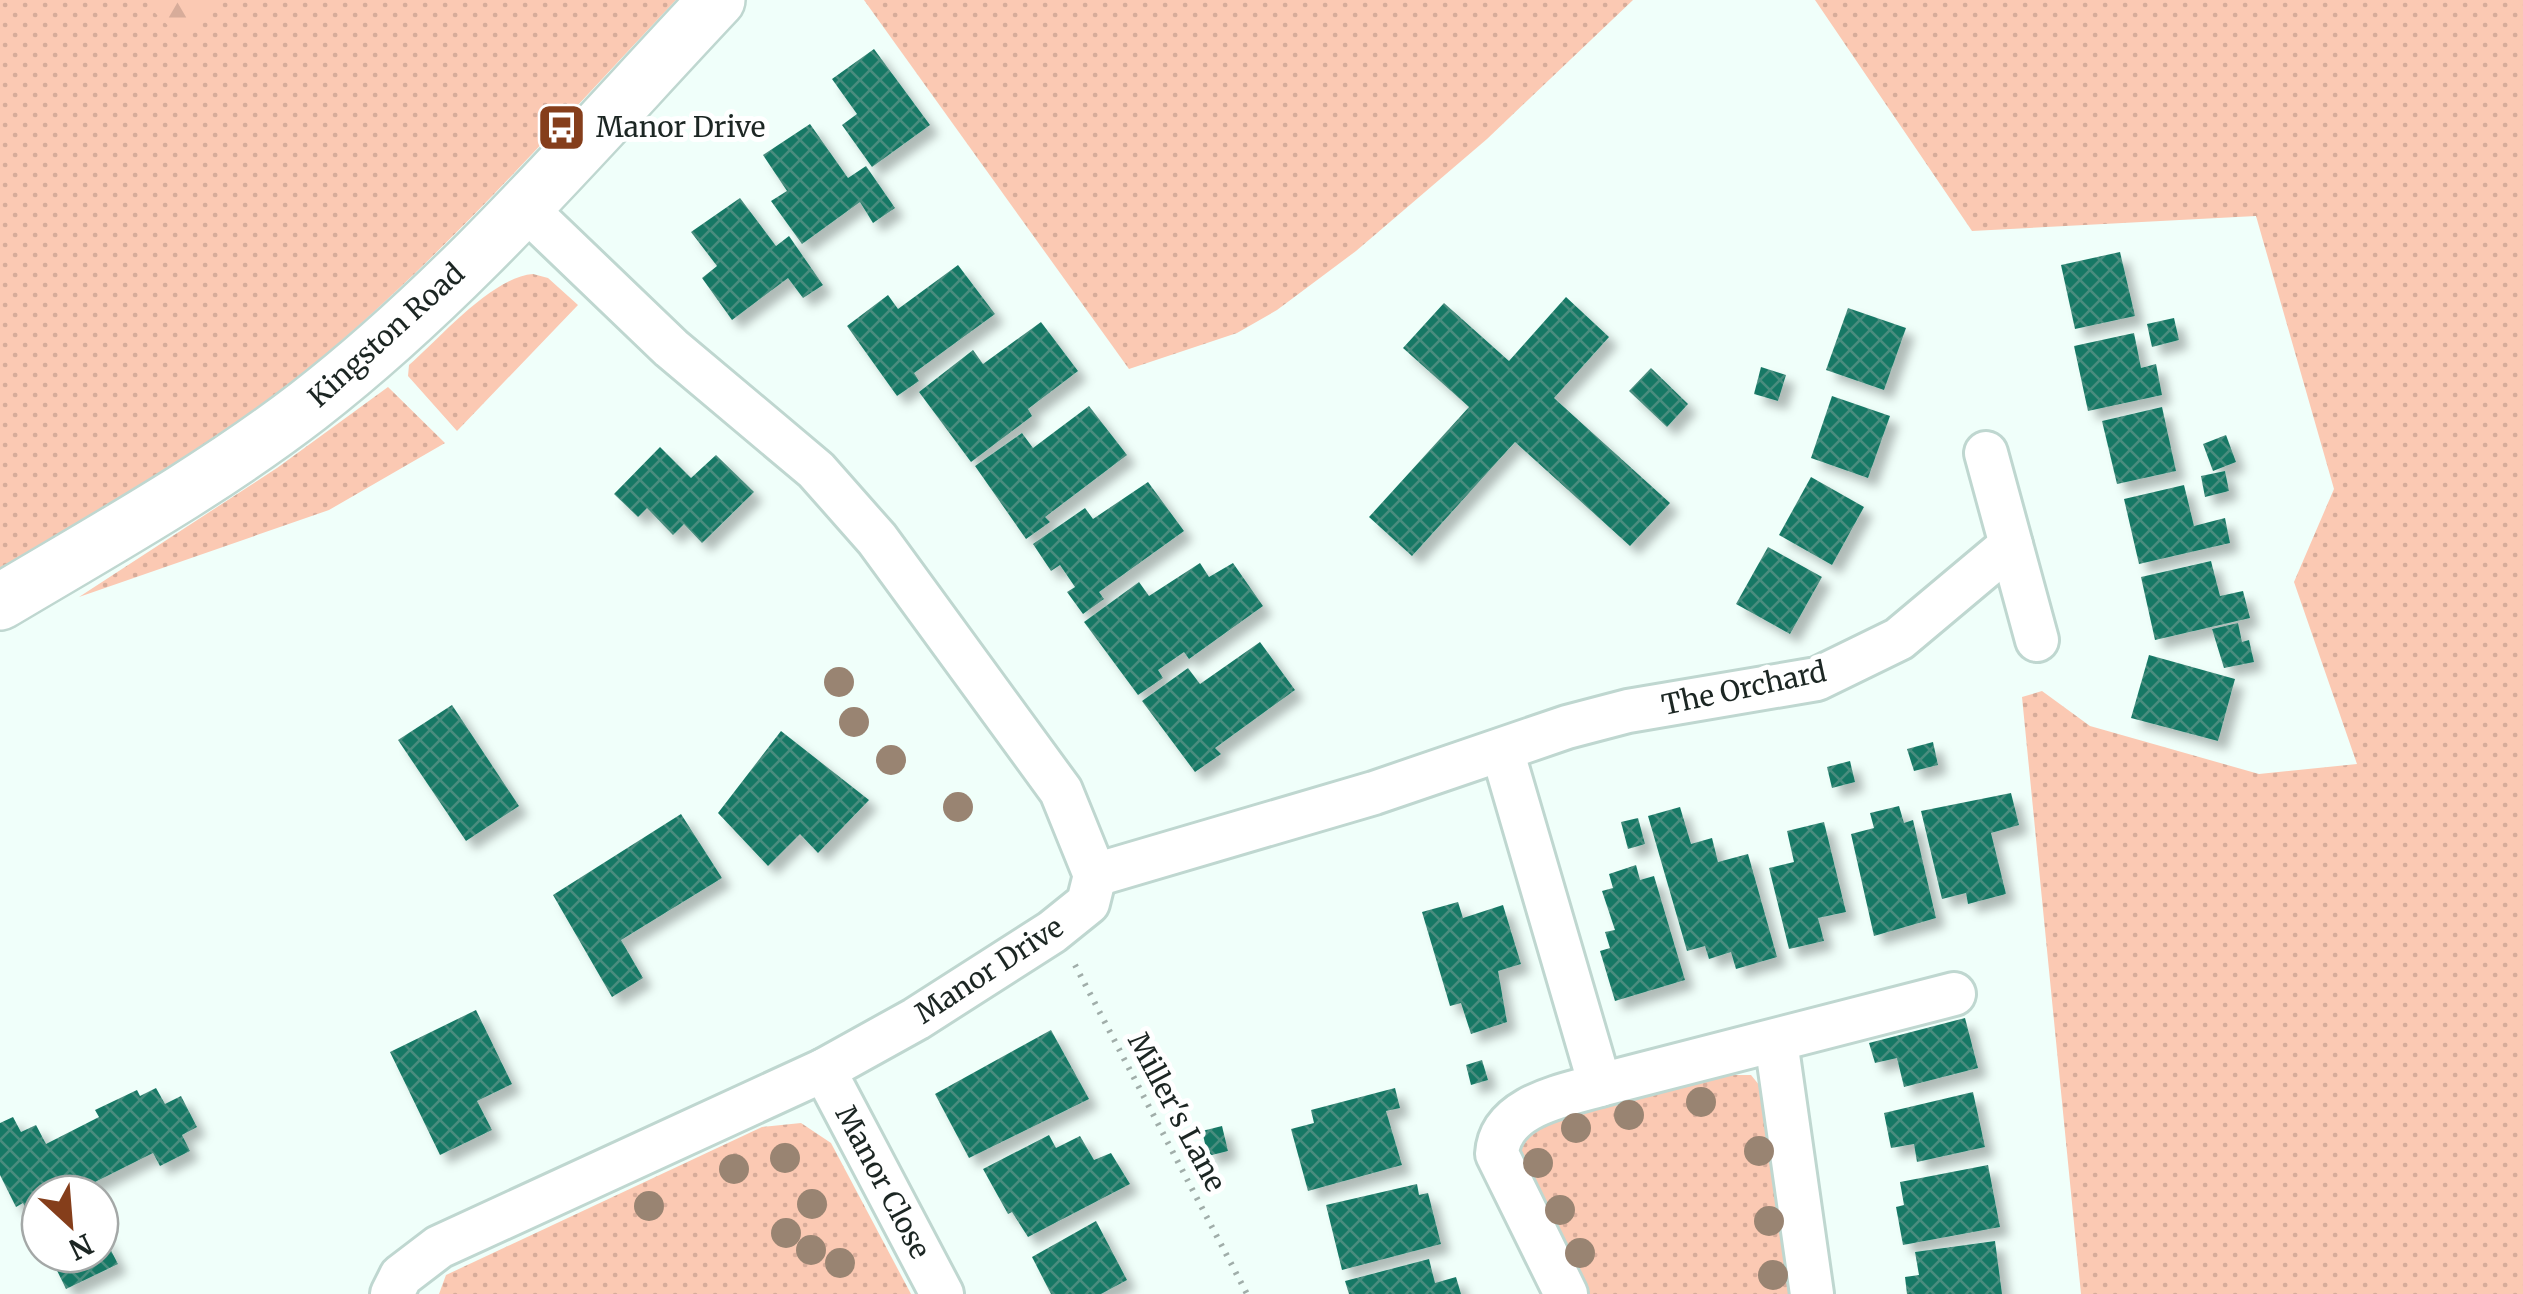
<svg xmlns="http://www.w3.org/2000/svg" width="2523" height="1294" viewBox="0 0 2523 1294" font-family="Merriweather,serif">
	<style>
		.grass { fill: url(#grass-dots) }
		.forest { fill: url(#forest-firs) }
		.building { fill: url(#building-cross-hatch); filter: url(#shadow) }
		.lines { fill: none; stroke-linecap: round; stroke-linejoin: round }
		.minor-casing { stroke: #bfd7d0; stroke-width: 48 }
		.secondary-casing { stroke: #bfd7d0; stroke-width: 60 }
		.path { stroke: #a0ada9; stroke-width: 6; stroke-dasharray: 2.5 8; stroke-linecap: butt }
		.minor { stroke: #fff; stroke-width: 42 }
		.secondary { stroke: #fff; stroke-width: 55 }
		.tree { fill: #998472 }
		.labels { text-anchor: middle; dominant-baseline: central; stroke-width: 10; stroke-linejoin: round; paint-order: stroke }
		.poi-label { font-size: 28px; fill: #1c2623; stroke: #fff; text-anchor: start }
		.street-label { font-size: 28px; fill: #1c2623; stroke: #fff }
	</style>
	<defs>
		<pattern id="grass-dots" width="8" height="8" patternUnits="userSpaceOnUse" patternTransform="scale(2.5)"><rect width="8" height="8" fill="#fbc9b3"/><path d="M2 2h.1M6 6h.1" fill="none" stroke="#d7ac9a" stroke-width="1.8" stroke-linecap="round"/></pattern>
		<pattern id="forest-firs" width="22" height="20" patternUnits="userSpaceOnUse" patternTransform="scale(2.5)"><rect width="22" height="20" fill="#fbc9b3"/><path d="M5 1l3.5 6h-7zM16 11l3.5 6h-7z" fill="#d7ac9a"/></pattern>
		<pattern id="building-cross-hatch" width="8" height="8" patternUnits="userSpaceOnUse" patternTransform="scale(2.5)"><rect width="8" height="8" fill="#197865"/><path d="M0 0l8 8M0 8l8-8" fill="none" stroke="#4a8d7f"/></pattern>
		<filter id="shadow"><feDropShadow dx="9" dy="9" stdDeviation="5" flood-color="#0004"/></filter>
	</defs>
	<rect width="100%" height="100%" fill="#f0fffa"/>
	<!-- grass -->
	<g class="grass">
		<path d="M 0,0 L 676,0 C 549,134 427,276 282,390 C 194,459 96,514 0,570 Z"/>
		<polygon points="864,0 1633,0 1487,139 1356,251 1277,310 1237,333 1129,369"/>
		<polygon points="1815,0 2523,0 2523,1294 2081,1294 2022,697 2042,691 2090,726 2259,774 2357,764 2294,582 2334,489 2256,216 1972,231"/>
		<path d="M 533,274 L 548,278 L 578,305 L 457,431 L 408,376 L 409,365 C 440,338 492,277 533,274 Z"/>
		<polygon points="388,387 445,443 329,510 79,597 277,468"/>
		<polygon points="1724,1075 1751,1075 1764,1091 1789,1294 1586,1294 1520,1162 1523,1140 1545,1121"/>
		<polygon points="801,1123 831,1143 911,1294 439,1294 446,1275 762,1127"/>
	</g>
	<!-- forest -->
	<polygon class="forest" points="148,0 224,0 185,42 152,10"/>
	<!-- building -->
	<g class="building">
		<polygon points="874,49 930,125 872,167 842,125 857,114 832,79"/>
		<polygon points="810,124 848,178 866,166 895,208 873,223 860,202 802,244 771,201 787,191 763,155"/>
		<polygon points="740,198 776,246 789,236 823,285 803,298 788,278 732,320 702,278 717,266 691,232"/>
		<polygon points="2120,252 2135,316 2075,329 2061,265"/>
		<polygon points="958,265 995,314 914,373 919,381 897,396 847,326 888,295 898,309"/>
		<polygon points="1566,297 1609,337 1554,398 1670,503 1630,546 1515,442 1412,556 1369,517 1469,407 1403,348 1444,303 1509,361"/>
		<polygon points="1848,308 1906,328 1884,390 1826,370"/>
		<polygon points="2174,318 2179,340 2152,347 2147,324"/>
		<polygon points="1041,322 1078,371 1028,409 1032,416 971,462 919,392 973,350 983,364"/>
		<polygon points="2134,333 2141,368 2156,364 2162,395 2088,411 2074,346"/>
		<polygon points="1761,367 1786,375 1778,401 1754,394"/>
		<polygon points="1651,368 1688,404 1667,427 1629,391"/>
		<polygon points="1832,396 1890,416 1868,478 1811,458"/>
		<polygon points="1089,406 1127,455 1045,517 1050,522 1026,539 975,466 1022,433 1033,448"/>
		<polygon points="2162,407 2176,471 2117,484 2102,421"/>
		<polygon points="2226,435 2236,462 2213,471 2203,444"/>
		<polygon points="660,447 691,478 716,455 754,492 702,543 684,524 673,535 647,508 638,517 614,494"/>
		<polygon points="2225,471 2229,491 2205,497 2201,476"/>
		<polygon points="1811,477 1864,507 1832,565 1779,535"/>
		<polygon points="1148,482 1184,531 1099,592 1104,599 1083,614 1067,592 1075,587 1060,565 1051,571 1033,544 1085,508 1093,519"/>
		<polygon points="2184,485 2194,526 2225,518 2230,543 2139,564 2124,499"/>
		<polygon points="1768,547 1822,577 1790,634 1736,604"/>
		<polygon points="2211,561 2220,596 2243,591 2250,618 2155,640 2141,577"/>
		<polygon points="1200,563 1209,577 1233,563 1263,606 1189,659 1184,652 1158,670 1163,678 1138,695 1084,622 1139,582 1149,596"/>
		<polygon points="2238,623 2242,642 2249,640 2254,662 2224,668 2212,629"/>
		<polygon points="1260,642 1295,690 1215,748 1221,754 1195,772 1142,701 1188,668 1200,684"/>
		<polygon points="2149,655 2235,679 2218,741 2131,718"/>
		<polygon points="452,705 519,806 466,841 398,740"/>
		<polygon points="781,731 869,800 818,853 800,834 768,866 718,813"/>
		<polygon points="1933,742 1938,765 1914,771 1907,749"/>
		<polygon points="1850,761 1855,782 1832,788 1827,767"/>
		<polygon points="2011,793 2019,825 1991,833 2006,894 1968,904 1966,893 1942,899 1921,811"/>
		<polygon points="1899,806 1904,823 1913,820 1936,918 1874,936 1851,834 1874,828 1870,813"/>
		<polygon points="1680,807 1691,844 1712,838 1718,862 1748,854 1777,957 1736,969 1731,952 1709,959 1705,946 1687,951 1648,816"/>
		<polygon points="681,814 722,878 621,940 643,978 612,997 553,895"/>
		<polygon points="1638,818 1645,844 1628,849 1621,822"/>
		<polygon points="1824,822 1846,912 1818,918 1824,941 1789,949 1769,868 1794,862 1787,831"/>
		<polygon points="1636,865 1640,880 1654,876 1685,980 1615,1001 1600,951 1610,948 1605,932 1615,930 1602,891 1613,888 1609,874"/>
		<polygon points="1458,902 1463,918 1503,905 1521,964 1498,971 1507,1022 1471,1034 1461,1003 1450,1006 1422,912"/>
		<polygon points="476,1010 512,1084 477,1101 492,1130 440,1155 390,1052"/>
		<polygon points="1965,1018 1978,1068 1904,1087 1897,1058 1875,1063 1869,1043"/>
		<polygon points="1051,1030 1089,1099 969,1158 935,1094"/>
		<polygon points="1482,1060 1488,1080 1471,1085 1466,1065"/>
		<polygon points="156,1088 165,1104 181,1096 197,1127 182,1135 190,1151 160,1166 153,1153 71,1194 40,1194 40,1237 23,1203 16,1207 0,1175 0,1123 13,1117 21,1132 36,1125 46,1144 99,1117 95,1110 137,1090 140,1096"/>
		<polygon points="1395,1088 1400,1108 1386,1111 1402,1165 1308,1191 1291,1129 1314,1123 1311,1110"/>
		<polygon points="1973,1092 1985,1147 1917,1162 1914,1144 1891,1148 1884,1113"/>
		<polygon points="1222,1126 1228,1151 1208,1156 1202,1131"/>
		<polygon points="1049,1135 1056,1148 1080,1136 1094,1160 1111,1153 1130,1184 1028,1237 1012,1212 1008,1214 983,1169"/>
		<polygon points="1988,1165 2000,1227 1903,1245 1896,1207 1904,1205 1900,1182"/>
		<polygon points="1417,1184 1419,1195 1428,1193 1441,1244 1342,1270 1326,1205"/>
		<polygon points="1096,1221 1127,1280 1101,1294 1051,1294 1032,1257"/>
		<polygon points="100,1229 118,1264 66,1289 49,1254 100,1254"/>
		<polygon points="1995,1241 2002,1294 1907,1294 1905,1277 1919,1275 1915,1252"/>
		<polygon points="1429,1259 1435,1283 1456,1277 1461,1294 1349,1294 1345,1281"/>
	</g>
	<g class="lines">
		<defs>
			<g id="minor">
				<polyline points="1986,453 2037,640"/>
				<polyline points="1502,750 1600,1085 1954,994"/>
				<polyline points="1095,875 1374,793 1567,727 1628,711 1817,679 1899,639 2011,545"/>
				<polyline points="1776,1041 1812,1294"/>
				<polyline points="824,1070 942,1294"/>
				<polyline points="392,1294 401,1276 439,1247 824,1070 916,1019 1052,932 1088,903 1095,875 1061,791 877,539 816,470 671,348 523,206"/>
				<path d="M 1566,1294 L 1497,1154 C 1500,1106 1562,1096 1600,1085"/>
			</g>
			<path id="secondary" d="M 0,602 C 104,540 212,480 308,406 C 459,289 586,139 717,0"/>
		</defs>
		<!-- minor casing -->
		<use href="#minor" class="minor-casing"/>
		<!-- secondary casing -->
		<use href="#secondary" class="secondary-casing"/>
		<!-- path -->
		<polyline class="path" points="1075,965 1247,1294"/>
		<!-- minor -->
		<use href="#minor" class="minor"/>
		<!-- secondary -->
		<use href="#secondary" class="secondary"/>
	</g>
	<!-- trees -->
	<g class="tree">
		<circle cx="839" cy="682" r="15"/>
		<circle cx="854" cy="722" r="15"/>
		<circle cx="891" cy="760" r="15"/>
		<circle cx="958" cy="807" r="15"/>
		<circle cx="1701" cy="1102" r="15"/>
		<circle cx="1629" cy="1115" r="15"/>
		<circle cx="1576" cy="1128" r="15"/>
		<circle cx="1759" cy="1151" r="15"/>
		<circle cx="785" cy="1158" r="15"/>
		<circle cx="1538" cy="1163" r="15"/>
		<circle cx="734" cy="1169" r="15"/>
		<circle cx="812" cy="1204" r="15"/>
		<circle cx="649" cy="1206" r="15"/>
		<circle cx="1560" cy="1210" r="15"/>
		<circle cx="1769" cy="1221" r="15"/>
		<circle cx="786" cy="1233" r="15"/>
		<circle cx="811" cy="1250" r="15"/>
		<circle cx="1580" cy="1253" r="15"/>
		<circle cx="840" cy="1263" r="15"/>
		<circle cx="1773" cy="1275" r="15"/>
	</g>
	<!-- icons -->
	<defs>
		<symbol id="bus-square" viewBox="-11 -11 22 22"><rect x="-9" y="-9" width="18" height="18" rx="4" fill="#853e1b" stroke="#fff"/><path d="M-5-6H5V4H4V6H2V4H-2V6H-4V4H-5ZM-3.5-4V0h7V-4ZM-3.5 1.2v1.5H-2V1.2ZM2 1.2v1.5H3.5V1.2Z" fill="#fff"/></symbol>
	</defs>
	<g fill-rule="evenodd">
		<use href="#bus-square" x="534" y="100" width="55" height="55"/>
	</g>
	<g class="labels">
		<!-- poi labels -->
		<g class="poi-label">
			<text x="596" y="127">Manor Drive</text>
		</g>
		<!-- street labels -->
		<g class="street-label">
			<text transform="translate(386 335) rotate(-42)">Kingston Road</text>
			<text transform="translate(1744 688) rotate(-12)">The Orchard</text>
			<text transform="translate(989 970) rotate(-33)">Manor Drive</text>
			<text transform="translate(1177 1112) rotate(62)">Miller's Lane</text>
			<text transform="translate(883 1182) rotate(62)">Manor Close</text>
		</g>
	</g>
	<!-- north arrow -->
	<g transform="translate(70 1224) rotate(154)"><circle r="48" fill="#ffffff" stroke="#a4a8a7" stroke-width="2.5"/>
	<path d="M0-8L18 38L0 25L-18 38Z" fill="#853e1b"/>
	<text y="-15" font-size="28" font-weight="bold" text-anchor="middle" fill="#1c2623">N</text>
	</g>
</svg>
